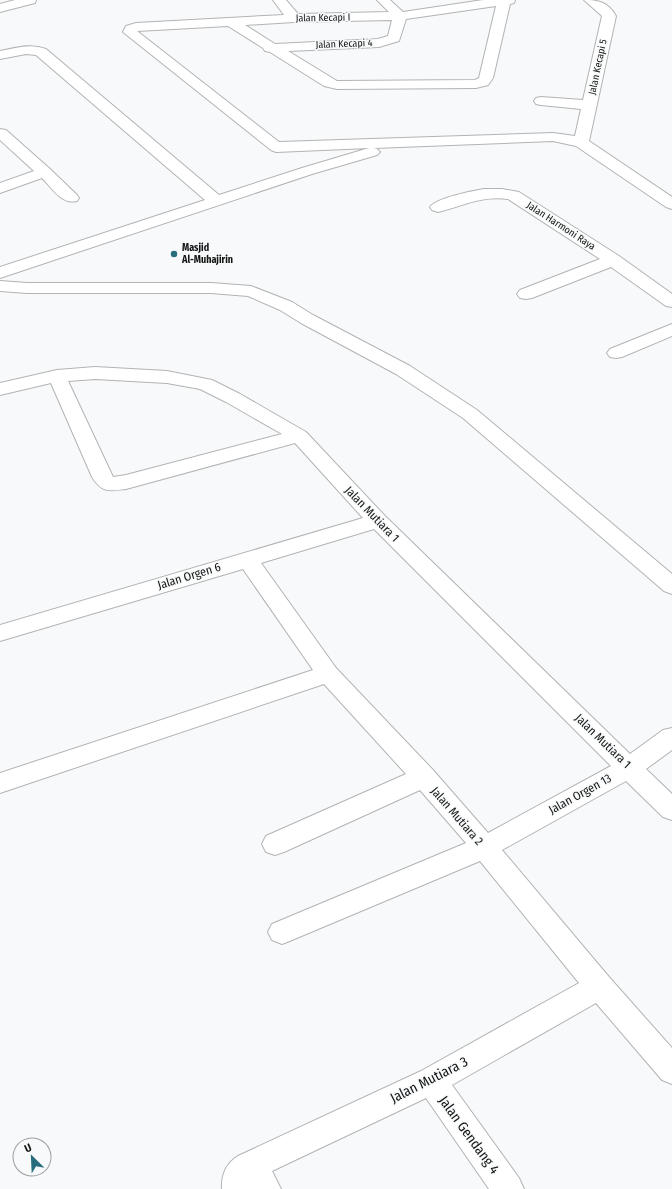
<svg xmlns="http://www.w3.org/2000/svg" width="672" height="1189" viewBox="0 0 672 1189" font-family="'Fira Sans Condensed',sans-serif">
	<style>
		.lines { fill: none; stroke-linecap: round; stroke-linejoin: round }
		.street-casing { stroke: #b2b3b4; stroke-width: 2 }
		.street { fill: #fff; fill-rule: evenodd }
		.poi-dot { fill: #286d7d; stroke: #f8f9fa; stroke-width: 1.5 }
		.labels { text-anchor: middle; dominant-baseline: central; stroke-width: 3; stroke-linejoin: round; paint-order: stroke }
		.far-street-label { font-size: 10px; fill: #131414; stroke: #f8f9fa }
		.far-poi-label { font-size: 10px; font-weight: bold; fill: #131414; stroke: #f8f9fa; text-anchor: start }
		.street-label { font-size: 12px; fill: #131414; stroke: #f8f9fa }
		.near-street-label { font-size: 14px; fill: #131414; stroke: #f8f9fa }
	</style>
	<rect width="100%" height="100%" fill="#f8f9fa"/>
	<g class="lines">
		<defs>
			<g id="street">
				<polygon points="15,0 36,0 35,3 0,12 0,4"/>
				<path d="M 273,0 L 286,0 L 298,14 L 389,12 L 377,0 L 390,0 L 403,12 L 483,0 L 515,0 L 514,3 L 510,4 L 493,78 L 488,85 L 476,88 L 337,89 L 324,86 L 270,52 L 265,51 L 263,48 L 228,26 L 137,31 L 279,142 L 553,133 L 575,136 L 581,109 L 541,105 L 536,104 L 534,101 L 536,98 L 541,97 L 583,100 L 602,16 L 584,0 C 598,0 608,2 616,16 L 589,141 L 672,197 L 672,209 L 666,207 L 576,146 L 553,141 L 374,148 L 377,149 L 380,152 L 377,155 L 312,174 L 0,278 L 0,267 L 205,200 L 36,55 L 26,54 L 0,59 L 0,51 C 16,48 30,43 46,49 L 219,195 L 302,168 L 369,148 L 276,152 L 271,150 L 123,32 L 126,26 L 136,23 L 284,15 ZM 496,6 L 479,78 L 475,80 L 337,81 L 288,51 L 379,47 L 399,41 L 406,19 ZM 392,20 L 388,36 L 378,39 L 275,44 L 245,25 L 294,22 Z"/>
				<path d="M 0,129 L 6,130 L 50,169 L 77,195 L 79,198 L 77,201 C 62,205 52,188 42,178 L 0,193 L 0,183 L 34,171 L 0,140 Z"/>
				<path d="M 484,189 L 502,189 L 519,192 L 619,256 L 672,294 L 672,307 L 666,306 L 611,267 L 532,298 L 526,299 L 520,298 L 517,294 L 520,290 L 600,259 L 508,199 C 482,195 463,206 438,212 L 432,210 L 430,207 C 436,198 472,191 484,189 Z"/>
				<polygon points="0,281 27,283 211,283 251,286 292,302 313,315 410,366 477,410 672,574 672,594 664,591 463,418 396,374 301,323 280,310 248,296 211,293 27,293 0,291"/>
				<polygon points="672,324 672,336 622,357 616,358 610,357 607,353 610,349"/>
				<path d="M 95,367 L 167,371 L 212,380 L 240,394 L 306,432 L 385,516 L 630,754 L 663,730 L 672,728 L 672,750 L 646,769 L 672,794 L 672,820 L 663,817 L 626,781 L 502,850 L 609,977 L 672,1048 L 672,1084 L 662,1080 L 596,1003 L 452,1085 L 519,1178 L 524,1189 L 489,1189 L 426,1098 L 272,1171 L 281,1189 L 222,1189 C 221,1176 226,1163 238,1156 L 421,1071 L 579,983 L 480,861 L 292,940 L 282,944 L 272,940 L 268,932 L 272,924 L 466,843 L 420,790 L 284,852 L 275,855 L 266,852 L 262,844 L 266,836 L 406,774 L 324,684 L 0,793 L 0,773 L 313,670 L 243,569 L 0,641 L 0,625 L 363,518 L 295,443 L 126,489 C 109,491 102,493 92,477 L 51,383 L 0,395 L 0,383 L 57,370 ZM 95,379 L 167,383 L 200,389 L 226,402 L 282,434 L 126,475 L 113,477 L 68,381 ZM 374,529 L 611,766 L 488,833 L 433,770 L 336,668 L 261,563 Z"/>
			</g>
		</defs>
		<!-- street casing -->
		<use href="#street" class="street-casing"/>
		<!-- street -->
		<use href="#street" class="street"/>
	</g>
	<!-- markers -->
	<circle class="poi-dot" cx="174" cy="254" r="4"/>
	<g class="labels">
		<!-- far-street labels -->
		<g class="far-street-label">
			<text transform="translate(323 18) rotate(-1)">Jalan Kecapi I</text>
			<text transform="translate(344 44) rotate(-2)">Jalan Kecapi 4</text>
			<text transform="translate(598 67) rotate(-78)">Jalan Kecapi 5</text>
			<text transform="translate(561 226) rotate(33)">Jalan Harmoni Raya</text>
		</g>
		<!-- far-poi labels -->
		<g class="far-poi-label">
			<text x="182" y="248">Masjid<tspan x="182" dy="12">Al-Muhajirin</tspan></text>
		</g>
		<!-- street labels -->
		<g class="street-label">
			<text transform="translate(372 514) rotate(46)">Jalan Mutiara 1</text>
			<text transform="translate(189 576) rotate(-17)">Jalan Orgen 6</text>
			<text transform="translate(603 741) rotate(44)">Jalan Mutiara 1</text>
			<text transform="translate(580 794) rotate(-29)">Jalan Orgen 13</text>
			<text transform="translate(457 816) rotate(49)">Jalan Mutiara 2</text>
		</g>
		<!-- near-street labels -->
		<g class="near-street-label">
			<text transform="translate(429 1080) rotate(-27)">Jalan Mutiara 3</text>
			<text transform="translate(469 1135) rotate(54)">Jalan Gendang 4</text>
		</g>
	</g>
	<!-- north arrow -->
	<g transform="translate(32 1157) rotate(336)"><circle r="19" fill="#f8f9fa" stroke="#9c9d9e"/>
	<path d="M0-3L7 15L0 10L-7 15Z" fill="#286d7d"/>
	<text y="-6" font-size="11" font-weight="bold" text-anchor="middle" fill="#131414">U</text>
	</g>
</svg>
